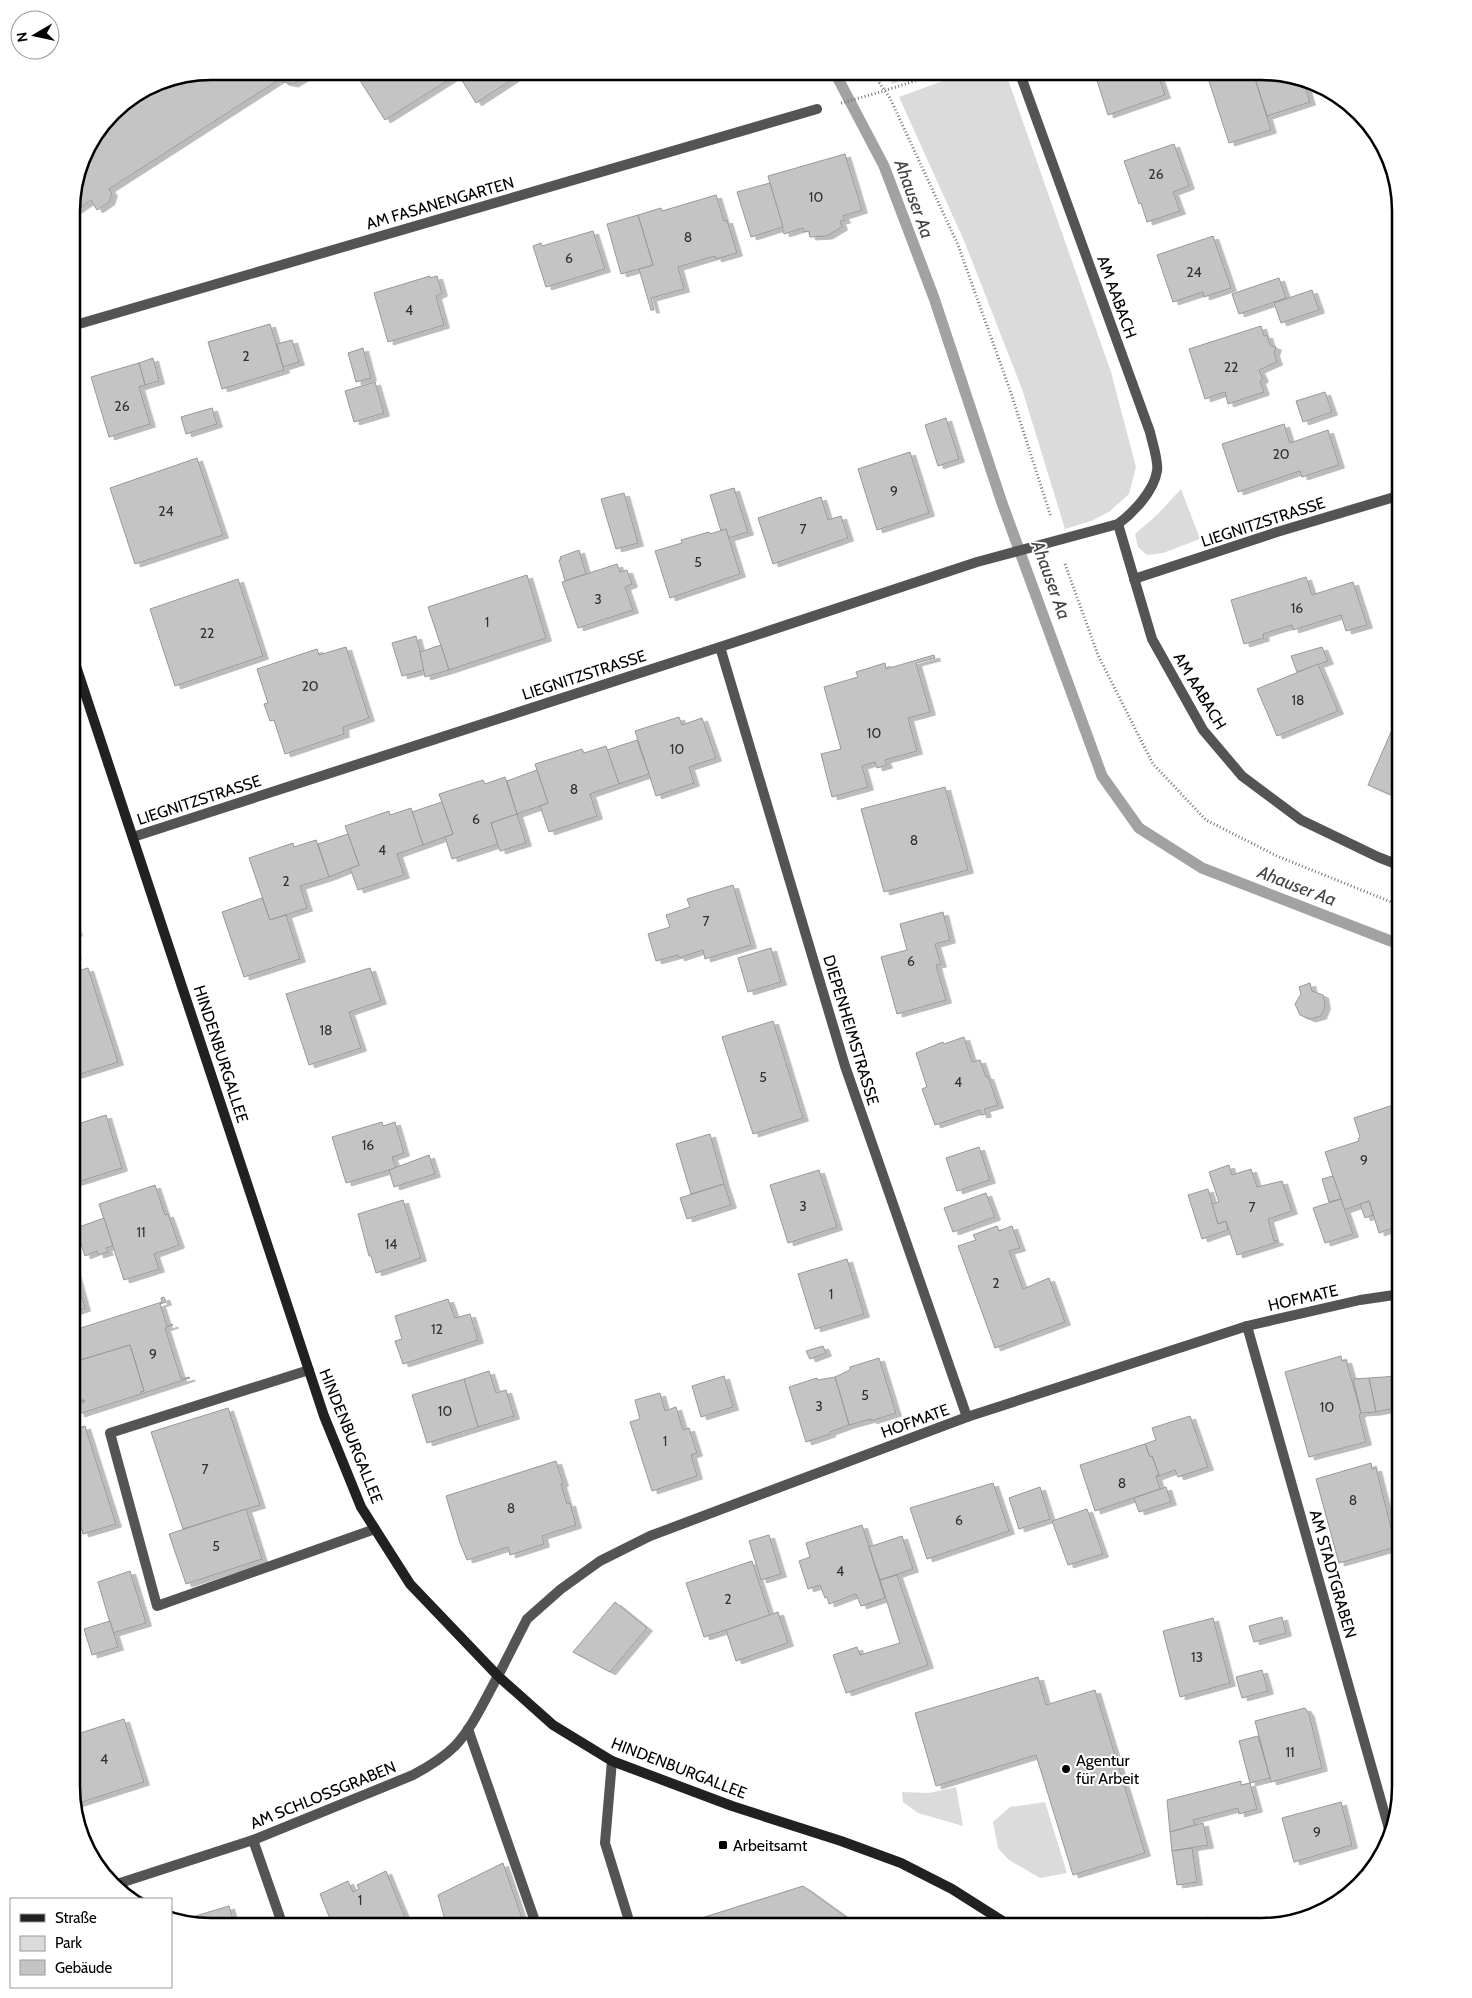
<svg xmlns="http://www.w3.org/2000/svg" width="1472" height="1998" viewBox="0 0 1472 1998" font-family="Cabin,sans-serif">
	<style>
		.green { fill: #dbdbdb }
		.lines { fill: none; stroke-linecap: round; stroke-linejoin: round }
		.stream { stroke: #a2a2a2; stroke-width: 11 }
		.building { fill: #c4c4c4; stroke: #989898; filter: url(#shadow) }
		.path { stroke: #767676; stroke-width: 3; stroke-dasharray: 1 2.5; stroke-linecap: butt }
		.lane { stroke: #545454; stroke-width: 10 }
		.street { stroke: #545454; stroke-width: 10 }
		.secondary { stroke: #212121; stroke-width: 10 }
		.poi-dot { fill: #000; stroke: #fff; stroke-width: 2 }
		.labels { text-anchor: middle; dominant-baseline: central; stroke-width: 4; stroke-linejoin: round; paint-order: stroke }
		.number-label { font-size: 14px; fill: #313131 }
		.street-label { font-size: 16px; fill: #000; stroke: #fff }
		.poi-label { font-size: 16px; fill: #000; stroke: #fff; text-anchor: start }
		.water-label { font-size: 18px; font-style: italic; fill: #434343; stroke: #fff }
		.rim { fill: none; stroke: #000; stroke-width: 2.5 }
	</style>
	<defs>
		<filter id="shadow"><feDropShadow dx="5.5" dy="3" stdDeviation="0" flood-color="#0004"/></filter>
	</defs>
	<rect width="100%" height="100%" fill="#fff"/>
	<!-- green -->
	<g class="green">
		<polygon points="884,71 927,71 893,84"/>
		<polygon points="954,71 1005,71 1111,372 1136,467 1129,494 1109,512 1091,521 1065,529 1022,389 965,243 899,97 948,79"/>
		<polygon points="1181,489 1200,539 1163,553 1147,555 1138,547 1135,534 1158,514"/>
		<polygon points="956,1787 963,1826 918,1813 903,1802 902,1792 929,1793"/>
		<polygon points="1045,1802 1067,1873 1040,1878 1009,1860 998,1848 993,1822 1010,1807"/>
	</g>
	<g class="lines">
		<!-- stream -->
		<polyline class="stream" points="834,71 884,166 934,298 1002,503 1102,776 1139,828 1202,868 1401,945"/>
	</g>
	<!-- building -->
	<g class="building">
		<polygon points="211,71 305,71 308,75 293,84 283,82 280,79 109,189 112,193 109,202 97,210 91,200 72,213 72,202 86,150 119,106 158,82"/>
		<polygon points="354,71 525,71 476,103 458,74 385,120"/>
		<polygon points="1094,71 1157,72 1165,95 1108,115"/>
		<polygon points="1206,72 1253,72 1271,130 1229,143"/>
		<polygon points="1253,72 1270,72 1304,82 1310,102 1267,116"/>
		<polygon points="1174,144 1189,186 1173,192 1180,211 1147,222 1141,203 1139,204 1124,161"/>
		<polygon points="845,154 862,210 843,216 845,220 840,221 842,227 827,236 810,237 809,231 804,232 803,228 784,234 768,176"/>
		<polygon points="770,183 783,227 751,237 737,192"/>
		<polygon points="716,195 724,221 727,220 737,253 716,259 715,256 678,267 684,289 651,298 654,310 651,310 639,269 653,265 638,215 661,208 662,211"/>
		<polygon points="638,215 653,265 621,274 607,224"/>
		<polygon points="593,231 605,269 546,287 533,246 541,243 542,246"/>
		<polygon points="1213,236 1231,288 1204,297 1203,292 1173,302 1157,255"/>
		<polygon points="430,276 430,278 437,276 442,293 436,296 444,325 388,342 374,293"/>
		<polygon points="1279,278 1286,298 1239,314 1232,294"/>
		<polygon points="1312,290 1319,310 1281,323 1274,303"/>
		<polygon points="270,324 284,370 222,389 208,342"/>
		<polygon points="1261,326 1264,336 1267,335 1270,345 1276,347 1274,353 1277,362 1259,370 1263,379 1260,381 1264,392 1228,404 1225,392 1205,399 1189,349"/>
		<polygon points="292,340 299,362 283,367 277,344"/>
		<polygon points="363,348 371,378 356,382 348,353"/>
		<polygon points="153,358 159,381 145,385 139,363"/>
		<polygon points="139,363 145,385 139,387 150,424 109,437 91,377"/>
		<polygon points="1401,367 1401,385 1396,387 1391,370"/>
		<polygon points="375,382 384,413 354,422 345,391"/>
		<polygon points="1325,392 1332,412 1303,422 1296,401"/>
		<polygon points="212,408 217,424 186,434 181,417"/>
		<polygon points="946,418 959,459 938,466 925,425"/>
		<polygon points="1284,424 1290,443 1328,430 1339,465 1302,477 1300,471 1238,492 1222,444"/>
		<polygon points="910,452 929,513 877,530 858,469"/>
		<polygon points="197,458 223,535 135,564 110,488"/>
		<polygon points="734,488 748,532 728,538 726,529 721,531 710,495"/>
		<polygon points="624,493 638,543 616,549 601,499"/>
		<polygon points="821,497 828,520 841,516 848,538 773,564 758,518"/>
		<polygon points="726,529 740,574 670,598 655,551 682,543 681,540 709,532 710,534"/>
		<polygon points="579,550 586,574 565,581 559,560 561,559 560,557"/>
		<polygon points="617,564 620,572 627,570 632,584 625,587 633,610 578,628 562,582"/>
		<polygon points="527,575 546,638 449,670 428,607"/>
		<polygon points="1306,577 1312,595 1353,582 1367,625 1346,631 1341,615 1293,630 1292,625 1263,634 1264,638 1244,644 1231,600"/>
		<polygon points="238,579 263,656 175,686 150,609"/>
		<polygon points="416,636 425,670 402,676 392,643"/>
		<polygon points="441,645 449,670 425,677 420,652"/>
		<polygon points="346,647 369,718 343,727 344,734 285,754 274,720 270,721 264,704 268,703 257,669 317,649 319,655"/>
		<polygon points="1322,647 1328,661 1297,672 1291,656"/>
		<polygon points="934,655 935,658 916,663 930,712 908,718 917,751 885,760 887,765 877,768 875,762 862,766 868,787 832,797 821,754 841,749 824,687 858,677 856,672 885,663 886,669"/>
		<polygon points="1318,664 1338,711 1277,736 1257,689"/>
		<polygon points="679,717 682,725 702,718 716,758 689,767 694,783 656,796 635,731"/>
		<polygon points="1391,732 1401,737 1401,799 1368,785"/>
		<polygon points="637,740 649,774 619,784 607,750"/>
		<polygon points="606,746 619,784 590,794 597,816 549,832 540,806 548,803 535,764 582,749 584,753"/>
		<polygon points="537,770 548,803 517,814 507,781"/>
		<polygon points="505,777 517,814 491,823 498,844 452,859 445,837 453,834 439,794 483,780 485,784"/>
		<polygon points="945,787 968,870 884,892 861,809"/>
		<polygon points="442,802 453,834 423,845 412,812"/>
		<polygon points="411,808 423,845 397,854 404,875 358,890 350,868 359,865 345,826 389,811 390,815"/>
		<polygon points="517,814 526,843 500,851 491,823"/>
		<polygon points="348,834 359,865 329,877 318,844"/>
		<polygon points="316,840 329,877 300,886 307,908 270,920 249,858 293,843 294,847"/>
		<polygon points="733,885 751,945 705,959 703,950 679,958 678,955 656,961 648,934 670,927 666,915 690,907 687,899"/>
		<polygon points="262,898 270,920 286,915 300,959 244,977 222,912"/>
		<polygon points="943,912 950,940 935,944 941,964 936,965 946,1000 897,1014 881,957 907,950 900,924"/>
		<polygon points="71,916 77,933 71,934"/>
		<polygon points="71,942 76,956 71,957"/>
		<polygon points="771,948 781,982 748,992 738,958"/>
		<polygon points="88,968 118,1062 71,1077 71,973"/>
		<polygon points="370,968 381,1001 349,1012 361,1048 309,1065 286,994"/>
		<polygon points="1310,983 1312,991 1323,995 1325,1006 1321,1016 1310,1019 1300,1015 1295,1004 1301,994 1299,987"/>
		<polygon points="773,1021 803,1118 753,1134 722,1037"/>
		<polygon points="964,1037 972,1062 980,1060 986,1077 988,1076 998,1105 984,1109 986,1114 981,1115 980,1110 935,1125 922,1089 927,1087 916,1053 943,1042 944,1044"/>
		<polygon points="1399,1103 1401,1108 1401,1169 1397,1170 1401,1181 1401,1225 1379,1233 1369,1201 1344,1210 1325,1152 1359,1141 1358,1139 1360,1137 1354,1118"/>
		<polygon points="106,1115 122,1168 71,1184 71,1126"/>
		<polygon points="382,1122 383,1126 395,1122 404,1153 392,1157 396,1168 346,1183 332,1137"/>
		<polygon points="710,1134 724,1184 691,1194 676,1144"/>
		<polygon points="979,1147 990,1180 957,1191 946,1158"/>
		<polygon points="429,1155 435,1174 394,1187 389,1170"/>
		<polygon points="1229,1165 1232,1175 1251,1169 1257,1187 1282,1181 1292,1211 1268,1219 1274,1241 1277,1240 1278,1242 1237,1255 1226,1221 1218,1224 1211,1204 1219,1202 1209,1172"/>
		<polygon points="819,1170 837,1227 788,1243 770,1185"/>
		<polygon points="1333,1176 1341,1199 1329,1202 1322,1179"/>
		<polygon points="724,1184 731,1205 687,1219 680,1198"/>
		<polygon points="155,1185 165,1215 168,1214 179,1245 154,1254 159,1269 124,1280 99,1204"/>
		<polygon points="1208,1189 1218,1224 1226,1221 1228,1230 1202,1239 1188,1195"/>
		<polygon points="986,1193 995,1217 953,1232 944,1208"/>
		<polygon points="1341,1199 1353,1234 1325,1243 1313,1208"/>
		<polygon points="403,1200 421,1258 376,1273 371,1256 369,1256 358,1214"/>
		<polygon points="1369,1201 1373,1215 1365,1218 1360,1204"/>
		<polygon points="104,1218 113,1246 106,1248 108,1252 98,1255 97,1251 85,1256 76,1228"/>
		<polygon points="997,1226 999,1231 1012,1226 1020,1248 1009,1251 1023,1289 1049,1278 1065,1322 995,1348 958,1246 976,1240 973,1235"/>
		<polygon points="847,1259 864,1314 815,1329 798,1274"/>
		<polygon points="75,1272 85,1308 71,1313 71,1273"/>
		<polygon points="164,1297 166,1302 160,1304 167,1326 172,1324 173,1325 165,1328 181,1379 189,1377 190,1378 141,1394 140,1392 144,1391 130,1345 71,1363 71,1331 162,1302 161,1298"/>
		<polygon points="448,1299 455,1318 470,1314 478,1340 403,1364 395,1341 402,1339 395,1316"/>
		<polygon points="130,1345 144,1391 140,1392 141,1394 79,1414 76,1403 84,1402 84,1400 77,1401 71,1363"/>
		<polygon points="823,1346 826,1353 810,1359 806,1351"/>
		<polygon points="1341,1356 1342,1361 1346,1360 1361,1413 1359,1415 1366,1442 1309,1457 1285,1372"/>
		<polygon points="879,1358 896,1413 871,1421 871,1419 849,1425 835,1377 850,1370 850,1367"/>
		<polygon points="71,1363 77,1401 84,1400 84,1402 71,1404"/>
		<polygon points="489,1371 496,1393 506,1390 514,1416 478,1427 464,1379"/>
		<polygon points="724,1376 733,1407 701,1417 692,1386"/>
		<polygon points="1398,1376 1400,1407 1376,1412 1369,1378"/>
		<polygon points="835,1377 849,1425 830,1432 830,1434 806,1442 789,1387 817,1378 818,1380"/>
		<polygon points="1369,1378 1376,1412 1361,1413 1353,1379"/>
		<polygon points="464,1379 478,1427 427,1443 412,1395"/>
		<polygon points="1398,1379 1401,1379 1401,1414 1400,1407"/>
		<polygon points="660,1393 665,1411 676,1407 683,1430 689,1428 697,1453 691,1455 697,1476 652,1491 630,1422 640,1419 635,1400"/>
		<polygon points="228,1408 260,1505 183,1529 151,1432"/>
		<polygon points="1190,1416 1208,1467 1178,1477 1175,1470 1156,1477 1159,1475 1152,1456 1150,1457 1145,1444 1156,1440 1152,1428"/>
		<polygon points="85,1426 116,1524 83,1534 71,1497 71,1430"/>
		<polygon points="1145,1444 1150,1457 1152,1456 1159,1475 1156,1476 1160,1489 1095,1511 1080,1465"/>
		<polygon points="556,1461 563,1483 561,1484 567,1504 570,1503 576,1525 542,1536 544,1544 510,1555 508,1547 467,1560 460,1543 446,1496"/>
		<polygon points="1371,1463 1372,1469 1376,1468 1396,1547 1339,1563 1316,1479"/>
		<polygon points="993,1483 1009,1531 927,1559 910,1508"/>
		<polygon points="1040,1487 1050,1519 1019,1529 1009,1498"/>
		<polygon points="1166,1487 1171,1502 1139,1512 1134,1498"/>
		<polygon points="246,1509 262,1559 186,1584 169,1534"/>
		<polygon points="1087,1509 1103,1554 1068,1565 1052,1521"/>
		<polygon points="862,1525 885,1598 861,1606 856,1594 829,1604 827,1597 825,1598 820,1585 808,1589 799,1561 810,1557 806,1543"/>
		<polygon points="769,1535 781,1574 761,1580 749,1541"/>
		<polygon points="902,1536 913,1569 880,1580 869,1547"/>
		<polygon points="752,1561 770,1616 704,1637 686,1583"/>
		<polygon points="130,1571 146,1623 113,1633 98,1582"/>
		<polygon points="897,1575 928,1665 846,1693 833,1655 857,1647 860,1655 900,1643 880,1580"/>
		<polygon points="615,1602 647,1628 610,1672 573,1652"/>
		<polygon points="778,1612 788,1643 736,1661 726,1630"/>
		<polygon points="1282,1617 1286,1633 1254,1642 1249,1626"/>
		<polygon points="1213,1618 1230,1683 1180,1697 1163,1631"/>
		<polygon points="110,1621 118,1647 92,1655 84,1629"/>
		<polygon points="1401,1629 1401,1662 1392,1631"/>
		<polygon points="1262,1670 1268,1691 1242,1698 1236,1677"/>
		<polygon points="1038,1677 1046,1705 1095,1690 1145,1853 1073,1875 1036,1755 936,1786 915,1713"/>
		<polygon points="1305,1708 1309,1714 1322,1768 1271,1782 1255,1721"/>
		<polygon points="1401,1708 1401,1734 1394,1710"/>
		<polygon points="124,1719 144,1782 76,1804 71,1787 71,1736"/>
		<polygon points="1258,1736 1270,1778 1250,1783 1239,1741"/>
		<polygon points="1241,1781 1241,1785 1250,1783 1257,1809 1239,1814 1238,1808 1193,1820 1195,1825 1170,1832 1167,1800"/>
		<polygon points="1341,1802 1352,1845 1294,1862 1282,1818"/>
		<polygon points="1203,1823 1208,1845 1172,1851 1170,1832"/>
		<polygon points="1192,1848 1197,1882 1177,1885 1172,1851"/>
		<polygon points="503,1863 525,1927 447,1927 438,1895"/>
		<polygon points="386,1871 409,1927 333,1926 320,1894 348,1881 353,1892 359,1889 357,1885"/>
		<polygon points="803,1886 860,1927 673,1927"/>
		<polygon points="229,1906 235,1926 202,1926 182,1920"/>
		<polygon points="1208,1917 1209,1921 1215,1924 1219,1923 1220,1927 1172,1927"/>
	</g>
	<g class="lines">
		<!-- path -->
		<g class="path">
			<polyline points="871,71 890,98 958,245 1011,393 1051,517"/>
			<polyline points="841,103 877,93 946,71"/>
			<polyline points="1065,564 1098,655 1153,764 1206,820 1277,856 1401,906"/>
		</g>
		<!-- lane -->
		<g class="lane">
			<polyline points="309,1370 110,1433 157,1606 375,1529"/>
			<polyline points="468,1729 537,1927"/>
			<polyline points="612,1761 605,1843 631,1927"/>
			<polyline points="253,1840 283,1926"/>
			<path d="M 117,1884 L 253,1840 L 413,1775 C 428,1767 443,1758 455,1746 C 473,1727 485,1699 498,1676"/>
		</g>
		<!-- street -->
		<g class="street">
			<polyline points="72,326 817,109"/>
			<polyline points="1118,524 1152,639 1203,730 1242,776 1301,820 1378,857 1401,866"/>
			<polyline points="1134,579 1277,532 1401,495"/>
			<polyline points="720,647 845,1066 967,1417"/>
			<path d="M 133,837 L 720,647 L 977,562 L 1118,524 C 1133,513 1154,491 1157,471 C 1159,462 1152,442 1150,432 L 1019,71"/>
			<polyline points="1247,1326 1389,1829"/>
			<polyline points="498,1676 527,1619 561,1589 600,1561 650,1536 967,1417 1247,1326 1360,1300 1401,1294"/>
		</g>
		<!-- secondary -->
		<polyline class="secondary" points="71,651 324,1416 361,1507 410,1584 498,1676 553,1725 612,1761 732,1806 841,1841 901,1863 952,1889 1012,1927"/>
	</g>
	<!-- markers -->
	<g class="poi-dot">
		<circle cx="1066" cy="1769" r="5"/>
		<rect x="718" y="1840" width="10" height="10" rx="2.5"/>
	</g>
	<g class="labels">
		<!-- number labels -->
		<g class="number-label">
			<text x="1156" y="174">26</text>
			<text x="816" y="197">10</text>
			<text x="688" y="237">8</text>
			<text x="569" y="258">6</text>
			<text x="1194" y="272">24</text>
			<text x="409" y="310">4</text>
			<text x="246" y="356">2</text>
			<text x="1231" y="367">22</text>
			<text x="122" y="406">26</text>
			<text x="1281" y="454">20</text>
			<text x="894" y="491">9</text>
			<text x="166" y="511">24</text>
			<text x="803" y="529">7</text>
			<text x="698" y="562">5</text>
			<text x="598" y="599">3</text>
			<text x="1297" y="608">16</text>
			<text x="487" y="622">1</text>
			<text x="207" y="633">22</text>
			<text x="310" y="686">20</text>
			<text x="1298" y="700">18</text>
			<text x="874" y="733">10</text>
			<text x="677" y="749">10</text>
			<text x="574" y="789">8</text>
			<text x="476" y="819">6</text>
			<text x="914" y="840">8</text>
			<text x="382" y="850">4</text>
			<text x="286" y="881">2</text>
			<text x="706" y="921">7</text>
			<text x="911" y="961">6</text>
			<text x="326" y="1030">18</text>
			<text x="763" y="1077">5</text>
			<text x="958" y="1082">4</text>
			<text x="368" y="1145">16</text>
			<text x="1364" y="1160">9</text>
			<text x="803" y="1206">3</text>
			<text x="1252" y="1207">7</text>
			<text x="141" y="1232">11</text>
			<text x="391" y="1244">14</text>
			<text x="996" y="1283">2</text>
			<text x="831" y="1294">1</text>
			<text x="437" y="1329">12</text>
			<text x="153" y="1354">9</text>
			<text x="865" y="1395">5</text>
			<text x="819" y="1406">3</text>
			<text x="1327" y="1407">10</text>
			<text x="445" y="1411">10</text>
			<text x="665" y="1441">1</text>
			<text x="205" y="1469">7</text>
			<text x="1122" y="1483">8</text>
			<text x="1353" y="1500">8</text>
			<text x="511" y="1508">8</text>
			<text x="959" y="1520">6</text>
			<text x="216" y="1546">5</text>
			<text x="840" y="1571">4</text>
			<text x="728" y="1599">2</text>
			<text x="1197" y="1657">13</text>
			<text x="1290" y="1752">11</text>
			<text x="104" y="1759">4</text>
			<text x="1317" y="1832">9</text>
			<text x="360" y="1900">1</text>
		</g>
		<!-- street labels -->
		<g class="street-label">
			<text transform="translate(440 203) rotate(-16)">AM FASANENGARTEN</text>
			<text transform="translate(1117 297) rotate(70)">AM AABACH</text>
			<text transform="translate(1263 522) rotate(-18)">LIEGNITZSTRASSE</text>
			<text transform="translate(584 675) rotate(-18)">LIEGNITZSTRASSE</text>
			<text transform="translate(1200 691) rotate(59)">AM AABACH</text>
			<text transform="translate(199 800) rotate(-18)">LIEGNITZSTRASSE</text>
			<text transform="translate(851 1030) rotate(73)">DIEPENHEIMSTRASSE</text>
			<text transform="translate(221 1054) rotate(72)">HINDENBURGALLEE</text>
			<text transform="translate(1303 1298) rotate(-13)">HOFMATE</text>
			<text transform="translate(915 1421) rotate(-20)">HOFMATE</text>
			<text transform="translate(351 1436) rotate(68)">HINDENBURGALLEE</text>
			<text transform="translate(1333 1574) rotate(74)">AM STADTGRABEN</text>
			<text transform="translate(679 1768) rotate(21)">HINDENBURGALLEE</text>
			<text transform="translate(323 1795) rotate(-22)">AM SCHLOSSGRABEN</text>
		</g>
		<!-- poi labels -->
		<g class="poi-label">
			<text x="1076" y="1760">Agentur<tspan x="1076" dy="18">für Arbeit</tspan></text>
			<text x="733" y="1845">Arbeitsamt</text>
		</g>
		<!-- water labels -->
		<g class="water-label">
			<text transform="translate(914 199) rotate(70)">Ahauser Aa</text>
			<text transform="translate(1051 580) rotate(70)">Ahauser Aa</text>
			<text transform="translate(1297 886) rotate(21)">Ahauser Aa</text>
		</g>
	</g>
	<!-- crop -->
	<path d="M0 0H1472V1998H0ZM211 80H1261A131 131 0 0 1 1392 211V1787A131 131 0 0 1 1261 1918H211A131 131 0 0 1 80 1787V211A131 131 0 0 1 211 80Z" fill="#fff" fill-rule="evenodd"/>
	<path class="rim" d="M211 80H1261A131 131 0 0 1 1392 211V1787A131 131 0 0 1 1261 1918H211A131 131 0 0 1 80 1787V211A131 131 0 0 1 211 80Z"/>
	<!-- legend -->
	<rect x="10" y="1898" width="162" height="90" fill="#ffffff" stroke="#999999"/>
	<rect x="20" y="1914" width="25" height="8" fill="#212121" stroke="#999999"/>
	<text x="55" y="1923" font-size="15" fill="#000000">Straße</text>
	<rect x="20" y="1936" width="25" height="15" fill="#dbdbdb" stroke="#999999"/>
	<text x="55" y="1948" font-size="15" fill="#000000">Park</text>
	<rect x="20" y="1960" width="25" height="15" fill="#c4c4c4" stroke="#999999"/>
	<text x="55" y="1973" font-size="15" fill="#000000">Gebäude</text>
	<!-- north arrow -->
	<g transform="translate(35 35) rotate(261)"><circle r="24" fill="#ffffff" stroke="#999999"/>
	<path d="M0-4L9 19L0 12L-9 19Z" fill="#000000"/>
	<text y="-8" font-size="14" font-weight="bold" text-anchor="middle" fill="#000000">N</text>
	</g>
</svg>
